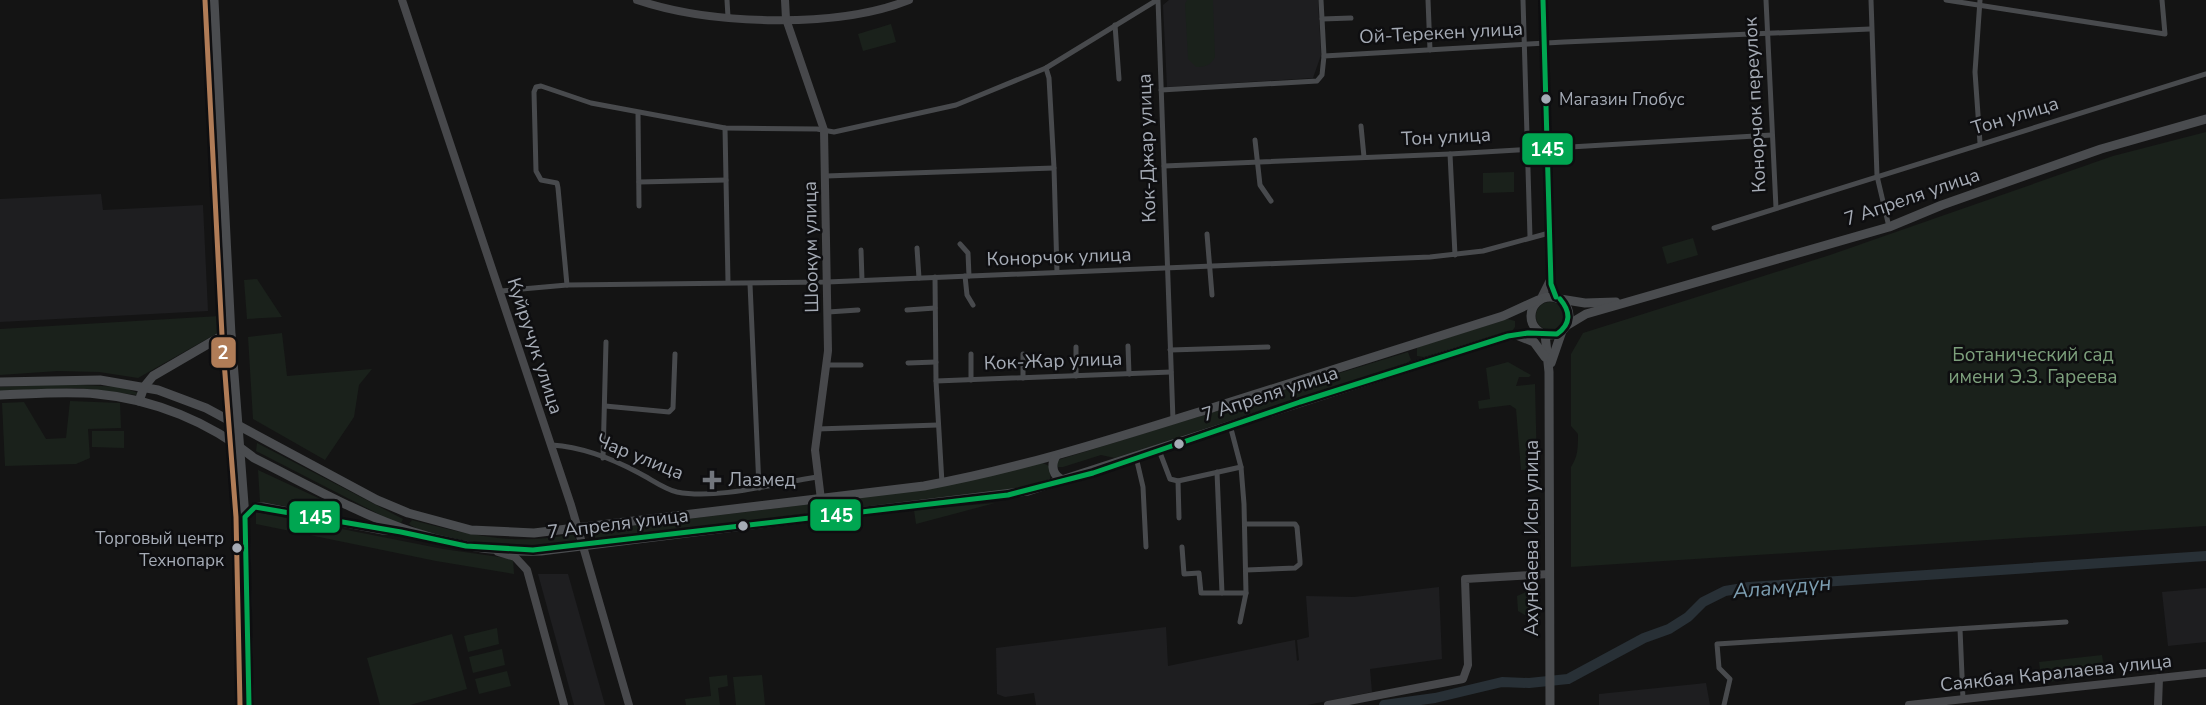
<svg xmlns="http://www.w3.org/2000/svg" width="2206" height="705" viewBox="0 0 2206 705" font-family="'Nunito Sans',sans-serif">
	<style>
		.built { fill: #1e1e20 }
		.green { fill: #1a211b }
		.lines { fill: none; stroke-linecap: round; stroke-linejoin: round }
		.river { stroke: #283036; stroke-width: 10 }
		.street { stroke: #484a4d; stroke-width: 5 }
		.secondary { stroke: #47484b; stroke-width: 8 }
		.primary { stroke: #4a4c4f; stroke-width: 9 }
		.bus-1-casing { stroke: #0e0e10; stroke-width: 10 }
		.bus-2-casing { stroke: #0e0e10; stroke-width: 10 }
		.bus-1 { stroke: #00a651; stroke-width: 5 }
		.bus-2 { stroke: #b07c57; stroke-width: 5 }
		.bus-dot { fill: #a5abb5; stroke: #0e0e10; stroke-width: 2.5 }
		.poi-dot { fill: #72767d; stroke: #0e0e10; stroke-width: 2.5 }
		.labels { text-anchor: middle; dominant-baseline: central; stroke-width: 5; stroke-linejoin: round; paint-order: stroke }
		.bus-label { font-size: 17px; fill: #a5abb5; stroke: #0e0e10; text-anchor: start }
		.street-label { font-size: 19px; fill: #a5abb5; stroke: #0e0e10 }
		.park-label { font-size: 19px; fill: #7da07c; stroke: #0e0e10 }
		.poi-label { font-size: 19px; fill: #a5abb5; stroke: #0e0e10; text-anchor: start }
		.water-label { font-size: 21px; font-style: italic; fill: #7c9db0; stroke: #0e0e10 }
		.line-badge { stroke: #0e0e10; stroke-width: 2.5 }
		.badge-label { font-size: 19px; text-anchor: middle; font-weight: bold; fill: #fff }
	</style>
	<rect width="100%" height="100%" fill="#141414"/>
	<!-- built -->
	<g class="built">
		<polygon points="1169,0 1318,0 1321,55 1313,78 1167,87 1163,5"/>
		<polygon points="101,194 103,210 203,205 208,311 0,322 0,199"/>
		<polygon points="538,574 568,574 605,705 574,705"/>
		<polygon points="1439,587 1442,659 1370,669 1372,692 1307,705 1036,705 1034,693 1005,697 997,694 996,648 1166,627 1168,666 1295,640 1297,661 1299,660 1297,640 1309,637 1306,596 1354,597"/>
		<polygon points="2206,588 2206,642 2168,646 2162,592"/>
		<polygon points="1706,683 1710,705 1599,705 1599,694"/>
	</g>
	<!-- green -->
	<g class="green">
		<path d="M 1187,0 L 1213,0 L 1215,57 C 1211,65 1205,67 1196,67 L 1188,59 L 1185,4 Z"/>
		<polygon points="891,24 896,42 863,51 858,34"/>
		<path d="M 2206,132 L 2206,526 L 1571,567 L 1571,467 C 1578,456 1578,448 1578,434 L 1571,426 L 1571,354 L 1583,333 L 1830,255 L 2113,156 Z"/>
		<polygon points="1514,172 1514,192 1483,193 1483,173"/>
		<polygon points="1693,238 1698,255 1667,264 1662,247"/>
		<polygon points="257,279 282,317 247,319 244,280"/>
		<circle cx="1550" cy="316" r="14"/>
		<polygon points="220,316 221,331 138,378 99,372 58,371 0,375 0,329"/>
		<polygon points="1508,319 1515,321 1515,327 1512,331 1424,357 1417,356 1417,348 1421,346"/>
		<polygon points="282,333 287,376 372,369 359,385 354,417 325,460 253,419 248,337"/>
		<polygon points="1408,352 1411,360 1407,363 1115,458 1101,455 1063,467 1058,467 1056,464 1058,460"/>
		<polygon points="1508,362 1531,375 1529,377 1519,377 1516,386 1535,384 1537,469 1521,470 1516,409 1510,405 1479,409 1478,401 1490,399 1486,368"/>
		<polygon points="61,384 122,387 138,393 137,395 78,388 0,391 0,387"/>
		<polygon points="70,401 120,403 121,428 88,429 90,458 76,464 5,466 2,403 24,402 46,439 66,438"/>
		<polygon points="92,431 124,431 124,448 92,447"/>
		<polygon points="257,443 403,519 400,525 256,451"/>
		<polygon points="1043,463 1051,467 1050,480 1016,489 845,509 830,510 827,506 831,501"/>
		<polygon points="258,470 329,503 314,511 260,502"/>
		<polygon points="995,503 916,524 914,510"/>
		<polygon points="811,504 816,507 812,514 598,540 592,538 591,534 597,530"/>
		<polygon points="256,512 443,549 513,559 514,574 436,561 256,524"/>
		<path d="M 412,520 C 464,534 518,547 571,534 L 574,535 L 577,541 C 552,556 433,542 409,524 Z"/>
		<polygon points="1539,586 1540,624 1518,611 1517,596"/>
		<polygon points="497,628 499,644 468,652 464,636"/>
		<polygon points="452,634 467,689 410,705 380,705 367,658"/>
		<polygon points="502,649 505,665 473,673 469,657"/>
		<polygon points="2102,655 2105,675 2048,682 2041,677 2039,662"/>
		<polygon points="507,671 511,686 479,694 475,679"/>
		<polygon points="727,675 728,686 718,688 720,705 686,705 685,699 711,696 709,677"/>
		<polygon points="762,675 765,705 736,705 733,677"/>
	</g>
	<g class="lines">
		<!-- river -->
		<polyline class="river" points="1384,705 1435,698 1502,682 1529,683 1568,679 1644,638 1669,629 1688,617 1703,602 1725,591 1749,587 2206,556"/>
		<!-- street -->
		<g class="street">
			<polyline points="727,0 728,17"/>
			<polyline points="1158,0 1173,420"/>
			<polyline points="1321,0 1324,56"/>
			<polyline points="1428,0 1430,50"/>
			<polyline points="1523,0 1530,237"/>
			<polyline points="1766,0 1776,208"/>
			<polyline points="1871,0 1877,176 1889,227"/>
			<polyline points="1946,0 2165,34 2162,0"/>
			<polyline points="1980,0 1975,72 1980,143"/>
			<polyline points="1322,19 1351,18"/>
			<polyline points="1115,25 1119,79"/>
			<polyline points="1046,68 1049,78 1054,168 1057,272"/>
			<polyline points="1161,90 1317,81 1322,75 1324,56 1564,42 1870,29"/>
			<polyline points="638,113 639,206"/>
			<polyline points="1361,126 1364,157"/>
			<polyline points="725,128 728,282"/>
			<polyline points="1255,140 1260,185 1271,201"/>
			<polyline points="1450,154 1455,255"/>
			<polyline points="1164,166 1450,154 1772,135"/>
			<polyline points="826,176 1054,168"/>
			<polyline points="639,182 726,180"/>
			<polyline points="1714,228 2206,74"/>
			<polyline points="1207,234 1212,295"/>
			<polyline points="960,244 968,253 969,276"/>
			<polyline points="917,248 919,278"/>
			<polyline points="861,250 862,280"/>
			<polyline points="965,276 967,295 973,305"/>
			<polyline points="935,277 936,381 942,483"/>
			<polyline points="750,284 759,488"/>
			<polyline points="567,285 558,188 557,183 541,180 536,171 534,92 536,87 541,86 591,103 725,128 817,129 834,132 956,105 1046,68 1157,0"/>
			<polyline points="501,291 567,285 827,282 1430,257 1483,251 1549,233"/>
			<polyline points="907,310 935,308"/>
			<polyline points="828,312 858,310"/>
			<polyline points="1128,346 1129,374"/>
			<polyline points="1076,347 1076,376"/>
			<polyline points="1170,350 1268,347"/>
			<polyline points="971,354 971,380"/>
			<polyline points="1023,354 1023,378"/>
			<polyline points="908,363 936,362"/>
			<polyline points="826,365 861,365"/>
			<polyline points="936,381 1171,372"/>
			<polyline points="605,406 669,412 673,408 675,354"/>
			<polyline points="1230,425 1241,467 1244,504 1246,593 1240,622"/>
			<polyline points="817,429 938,425"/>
			<path d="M 552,445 C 581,447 613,459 639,473 C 651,479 664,489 677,492 C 717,500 777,483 817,477"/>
			<polyline points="1159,450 1170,479 1178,481 1241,467"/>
			<polyline points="1136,457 1143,487 1146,547"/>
			<polyline points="603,458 606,342"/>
			<polyline points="1217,472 1222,593"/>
			<polyline points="1178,481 1179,518"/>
			<polyline points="1245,524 1295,524 1297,527 1300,561 1300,564 1295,568 1246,570"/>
			<polyline points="1182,547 1184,574 1199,573 1201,593 1246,593"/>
			<polyline points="1960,629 1963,699"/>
			<polyline points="1724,705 1730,679 1719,668 1717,644 2066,622"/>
		</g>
		<!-- secondary -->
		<g class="secondary">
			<polyline points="402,0 571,505 629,705"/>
			<path d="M 637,0 C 711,25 836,29 909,0"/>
			<polyline points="785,0 786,19 824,130 828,351 815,450 823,516"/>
			<polyline points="1543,0 1551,284 1556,297"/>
			<polyline points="1541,298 1550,280"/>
			<polyline points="498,552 515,557 527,570 564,705"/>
			<polyline points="1328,705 1463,679 1468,665 1465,579 1549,574"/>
			<polyline points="1909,705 2206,673"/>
			<polyline points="2158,705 2159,678"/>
		</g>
		<!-- primary -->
		<g class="primary">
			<polyline points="214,0 231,335 245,517 249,705"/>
			<circle cx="1550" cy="316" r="19"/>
			<polyline points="1560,299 1585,303 1616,302"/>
			<polyline points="1566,326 1586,314 1889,227 1942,205 2101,149 2206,119"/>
			<polyline points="1545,334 1549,372 1550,705"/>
			<polyline points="1519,336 1534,342 1545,357"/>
			<polyline points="1551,363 1562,331"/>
			<path d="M 0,382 L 100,380 L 158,390 L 206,408 L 377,500 L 408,513 L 471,530 L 534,533 L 924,486 C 1023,468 1119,437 1215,407 C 1311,377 1407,346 1503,316 L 1538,300"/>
			<path d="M 0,395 C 32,394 65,391 97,394 C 153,399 210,422 254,458 C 354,508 425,554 541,551 L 1028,491 L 1450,354 L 1508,336 L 1540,333"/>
			<polyline points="139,401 144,387 153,376 220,337 231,335"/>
			<path d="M 1056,456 C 1050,466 1053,476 1063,480"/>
			<polyline points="245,517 255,507 263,507 383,530 398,531"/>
		</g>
		<defs>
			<g id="bus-1">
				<polyline points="1543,0 1551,284 1556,297"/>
				<path d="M 249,705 L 245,517 L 255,507 L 401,532 L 466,546 L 533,550 L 1008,495 L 1093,473 L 1300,402 L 1508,336 L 1528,333 L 1557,334 C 1571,324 1571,312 1560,299"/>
			</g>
			<polyline id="bus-2" points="205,0 222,335 236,517 240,705"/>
		</defs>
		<!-- bus-1 casing -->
		<use href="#bus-1" class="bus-1-casing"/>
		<!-- bus-2 casing -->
		<use href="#bus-2" class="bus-2-casing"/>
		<!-- bus-1 -->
		<use href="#bus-1" class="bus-1"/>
		<!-- bus-2 -->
		<use href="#bus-2" class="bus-2"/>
	</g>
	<!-- markers -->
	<g class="bus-dot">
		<circle cx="1546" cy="99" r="6"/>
		<circle cx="1179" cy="444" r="6"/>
		<circle cx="743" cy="526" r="6"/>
		<circle cx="237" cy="548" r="6"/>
	</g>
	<path class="poi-dot" d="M708.5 469.5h7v7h7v7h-7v7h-7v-7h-7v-7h7z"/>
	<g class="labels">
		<!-- bus labels -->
		<g class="bus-label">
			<text x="1559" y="99">Магазин Глобус</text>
			<text x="224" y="538" text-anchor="end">Торговый центр<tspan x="224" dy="22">Технопарк</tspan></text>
		</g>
		<!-- street labels -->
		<g class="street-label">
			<text transform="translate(1441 33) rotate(-3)">Ой-Терекен улица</text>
			<text transform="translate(1755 105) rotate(-93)">Конорчок переулок</text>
			<text transform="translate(2015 116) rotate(-17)">Тон улица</text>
			<text transform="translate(1446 137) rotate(-3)">Тон улица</text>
			<text transform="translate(1147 148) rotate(-92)">Кок-Джар улица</text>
			<text transform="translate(1912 197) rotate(-19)">7 Апреля улица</text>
			<text transform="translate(811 247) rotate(-91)">Шоокум улица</text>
			<text transform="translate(1059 257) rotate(-2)">Конорчок улица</text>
			<text transform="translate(535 346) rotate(72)">Куйручук улица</text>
			<text transform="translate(1053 361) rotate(-2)">Кок-Жар улица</text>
			<text transform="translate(1270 394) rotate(-18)">7 Апреля улица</text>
			<text transform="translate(640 457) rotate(22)">Чар улица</text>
			<text transform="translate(618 524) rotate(-7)">7 Апреля улица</text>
			<text transform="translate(1532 538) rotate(-90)">Ахунбаева Исы улица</text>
			<text transform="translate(2056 673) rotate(-6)">Саякбая Каралаева улица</text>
		</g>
		<!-- park labels -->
		<g class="park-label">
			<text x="2033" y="355">Ботанический сад<tspan x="2033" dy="22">имени Э.З. Гареева</tspan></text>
		</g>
		<!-- poi labels -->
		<g class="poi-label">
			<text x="728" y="480">Лазмед</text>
		</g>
		<!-- water labels -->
		<g class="water-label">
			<text transform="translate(1782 587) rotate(-5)">Аламүдүн</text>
		</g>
	</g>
	<g class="line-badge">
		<rect x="1521" y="132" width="53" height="34" rx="7" fill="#00a651"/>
		<rect x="210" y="336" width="27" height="33" rx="7" fill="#b07c57"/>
		<rect x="809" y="498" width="53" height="34" rx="7" fill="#00a651"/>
		<rect x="288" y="500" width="53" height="34" rx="7" fill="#00a651"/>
	</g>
	<g class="badge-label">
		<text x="1547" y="156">145</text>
		<text x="223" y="359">2</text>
		<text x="836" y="522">145</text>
		<text x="315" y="524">145</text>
	</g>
</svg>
